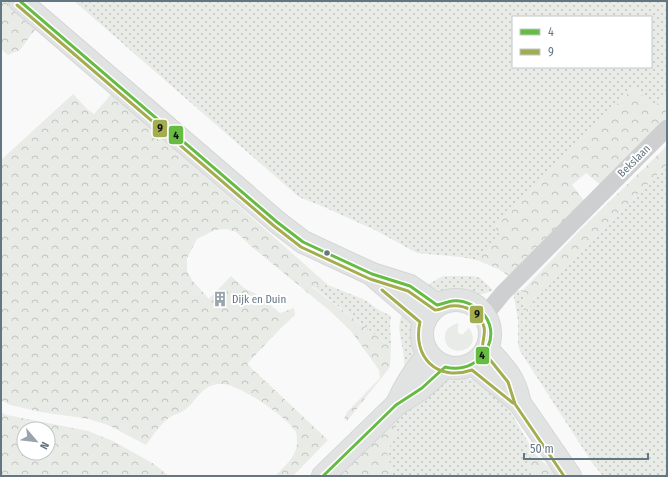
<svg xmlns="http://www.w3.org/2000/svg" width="668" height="477" viewBox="0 0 668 477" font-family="'Fira Sans Condensed',sans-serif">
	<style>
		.grass { fill: url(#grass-dots); fill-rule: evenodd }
		.forest { fill: url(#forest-crowns); fill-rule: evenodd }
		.garden { fill: #e8ebe6 }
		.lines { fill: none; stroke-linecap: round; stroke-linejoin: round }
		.secondary-casing { stroke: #d5d6d7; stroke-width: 24 }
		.minor { stroke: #cecfd0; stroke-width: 17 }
		.secondary { stroke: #e1e2e2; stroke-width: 22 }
		.bus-1-casing { stroke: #fff; stroke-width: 6 }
		.bus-2-casing { stroke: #fff; stroke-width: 6 }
		.bus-1 { stroke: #66bb43; stroke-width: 3 }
		.bus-2 { stroke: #a3ad4f; stroke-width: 3 }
		.bus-dot { fill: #657683; stroke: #fff; stroke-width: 1.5 }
		.labels { text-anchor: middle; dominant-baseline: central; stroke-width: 4; stroke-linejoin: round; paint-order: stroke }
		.street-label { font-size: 11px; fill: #657683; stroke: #fff }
		.poi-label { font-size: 11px; fill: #657683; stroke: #fff; text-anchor: start }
		.line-badge { stroke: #fff; stroke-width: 1.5 }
		.pale-badge-label { font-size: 11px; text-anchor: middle; font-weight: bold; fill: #111 }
	</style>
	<defs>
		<pattern id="grass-dots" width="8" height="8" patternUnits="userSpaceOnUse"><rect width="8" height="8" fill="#e8ebe6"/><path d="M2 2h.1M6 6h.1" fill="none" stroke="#c0c3c0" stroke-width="1.8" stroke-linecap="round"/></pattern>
		<pattern id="forest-crowns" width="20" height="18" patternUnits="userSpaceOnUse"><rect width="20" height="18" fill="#e8ebe6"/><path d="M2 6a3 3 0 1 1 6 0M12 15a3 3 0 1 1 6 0" fill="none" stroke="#c0c3c0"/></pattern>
	</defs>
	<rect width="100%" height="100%" fill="#f9f9f9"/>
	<!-- grass -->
	<g class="grass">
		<path d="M 74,1 L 667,1 L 667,94 L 654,107 L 634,87 L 495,227 L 501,235 L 477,260 L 460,257 L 417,253 L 375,230 L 324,207 L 299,197 ZM 513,17 L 651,17 L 651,67 L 513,67 Z"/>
		<polygon points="667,165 667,476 603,476 593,464 520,351 518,345 518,320 513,291 523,290 524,303 523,322 534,298"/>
		<path d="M 443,276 L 474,276 L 480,278 L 493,290 C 482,297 470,294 458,294 C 451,293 445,295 438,295 L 427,285 Z"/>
		<polygon points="328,285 365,300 379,310 391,316 390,323 391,347 312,286"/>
		<path d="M 405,311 C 414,322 418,337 417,352 C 416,359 406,372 402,380 C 403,373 405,366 404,360 C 404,343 393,325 405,311 Z"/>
		<polygon points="467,379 475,379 501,395 535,454 527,465 532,472 533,476 393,476 387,453 397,429 394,419 437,384 447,380"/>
	</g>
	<!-- forest -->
	<g class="forest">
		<polygon points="1,1 27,1 37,27 20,50 8,55 1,49"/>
		<polygon points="634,87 654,107 667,94 667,121 602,186 586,173 572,185 586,203 512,278 498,269 477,260 500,235 495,227"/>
		<path d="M 115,90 L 137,116 L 328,285 L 312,287 L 391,347 L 390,367 L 347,421 L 344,419 L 347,412 L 380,378 L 379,370 L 351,331 L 330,311 L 252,247 L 236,232 L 227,229 L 215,230 L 197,239 L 187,258 L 187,271 L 192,280 L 209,299 L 231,276 L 244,288 L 260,296 L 280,313 L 294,308 L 295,315 L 280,329 L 247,364 L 328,440 L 293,476 L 275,476 C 284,467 296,457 297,444 C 297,440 297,434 296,432 C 287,417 239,384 222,384 C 203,383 198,399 186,409 C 182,413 175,414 170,417 C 160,425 153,435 146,445 L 108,425 L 89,419 L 41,412 L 10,405 L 1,400 L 1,160 L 73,94 L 88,110 L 94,114 Z"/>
		<polygon points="667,146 667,165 534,298 522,324 524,303 523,290 581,229"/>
		<path d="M 1,412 L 7,415 L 88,431 L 113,441 L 154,464 L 169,476 L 1,476 ZM 24,429 L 48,429 L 48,453 L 24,453 Z"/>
		<polygon points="394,419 397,429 387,453 393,476 338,476"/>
		<polygon points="535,454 558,476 533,476 532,472 527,465"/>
	</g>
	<!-- garden -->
	<path class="garden" d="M 458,323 L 458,333 L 462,335 L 469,328 C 486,353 442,360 445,335 C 446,328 452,325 458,323 Z"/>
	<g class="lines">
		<defs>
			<g id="secondary">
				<polyline points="20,1 277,222 303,242 372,274 410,286 437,305"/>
				<polyline points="376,278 425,320"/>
				<circle cx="456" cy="334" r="34"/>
				<path d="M 487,349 C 503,367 514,376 519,400"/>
				<polyline points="473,364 519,402 570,476"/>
				<path d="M 397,404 C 405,385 415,370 428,355"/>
				<polyline points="323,476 396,405 422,388 445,367"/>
			</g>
		</defs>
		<!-- secondary casing -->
		<use href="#secondary" class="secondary-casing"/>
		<!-- minor -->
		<polyline class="minor" points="485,315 503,293 667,128"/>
		<!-- secondary -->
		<use href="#secondary" class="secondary"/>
		<defs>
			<path id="bus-1" d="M 20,1 L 277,222 L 303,242 L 372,274 L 410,286 L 437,305 C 442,304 447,302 452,301 C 459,300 466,302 472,305 C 510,325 485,377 445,367 L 422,388 L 396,405 L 323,476"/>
			<g id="bus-2">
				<path d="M 17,5 L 274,226 L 301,247 L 370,279 L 408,291 L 435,310 C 440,310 445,307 450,306 C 465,304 480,312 484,327 C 486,335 481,343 483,351 L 508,382 L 515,404 L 564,476"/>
				<path d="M 382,290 L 420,322 C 412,357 437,382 472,370 L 513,403"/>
			</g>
		</defs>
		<!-- bus-1 casing -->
		<use href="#bus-1" class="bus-1-casing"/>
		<!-- bus-2 casing -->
		<use href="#bus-2" class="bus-2-casing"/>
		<!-- bus-1 -->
		<use href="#bus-1" class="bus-1"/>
		<!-- bus-2 -->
		<use href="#bus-2" class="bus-2"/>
	</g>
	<!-- icons -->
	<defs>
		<symbol id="building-bare" viewBox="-9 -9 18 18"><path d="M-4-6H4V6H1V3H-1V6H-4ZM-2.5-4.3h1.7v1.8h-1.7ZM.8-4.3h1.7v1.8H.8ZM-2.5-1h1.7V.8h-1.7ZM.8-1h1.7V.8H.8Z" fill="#99a4ac" stroke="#fff" stroke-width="2.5" paint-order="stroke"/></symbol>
	</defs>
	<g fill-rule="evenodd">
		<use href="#building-bare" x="209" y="288" width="22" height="22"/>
	</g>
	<!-- markers -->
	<circle class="bus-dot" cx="327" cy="253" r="3.5"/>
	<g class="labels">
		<!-- street labels -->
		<g class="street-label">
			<text transform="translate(634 161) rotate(-45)">Bekslaan</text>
		</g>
		<!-- poi labels -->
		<g class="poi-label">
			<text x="232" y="299">Dijk en Duin</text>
		</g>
	</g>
	<g class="line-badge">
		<rect x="152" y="119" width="16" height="19" rx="4" fill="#a3ad4f"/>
		<rect x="168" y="125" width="16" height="20" rx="4" fill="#66bb43"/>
		<rect x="469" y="305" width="15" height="19" rx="4" fill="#a3ad4f"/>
		<rect x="475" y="346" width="15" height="19" rx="4" fill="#66bb43"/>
	</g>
	<g class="pale-badge-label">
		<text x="160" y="132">9</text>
		<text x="176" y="139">4</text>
		<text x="477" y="318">9</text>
		<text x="482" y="359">4</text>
	</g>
	<!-- border -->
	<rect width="668" height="477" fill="none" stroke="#657683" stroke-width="4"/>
	<!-- legend -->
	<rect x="512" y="16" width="140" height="52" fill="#ffffff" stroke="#c1c8cd"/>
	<rect x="520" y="29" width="20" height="6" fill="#66bb43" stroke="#c1c8cd"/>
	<text x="548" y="36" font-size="12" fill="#657683">4</text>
	<rect x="520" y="49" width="20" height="6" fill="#a3ad4f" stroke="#c1c8cd"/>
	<text x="548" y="56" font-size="12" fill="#657683">9</text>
	<!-- north arrow -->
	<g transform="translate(36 441) rotate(118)"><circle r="19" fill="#ffffff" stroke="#c1c8cd"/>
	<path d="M0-3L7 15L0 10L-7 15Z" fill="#99a4ac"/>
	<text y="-6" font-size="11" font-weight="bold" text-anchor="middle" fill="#657683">N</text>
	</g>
	<!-- scale -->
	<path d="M524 453v6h124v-6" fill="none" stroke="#657683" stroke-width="2"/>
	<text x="530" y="453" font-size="12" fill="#657683" stroke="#ffffff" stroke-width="3" paint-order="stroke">50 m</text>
</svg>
